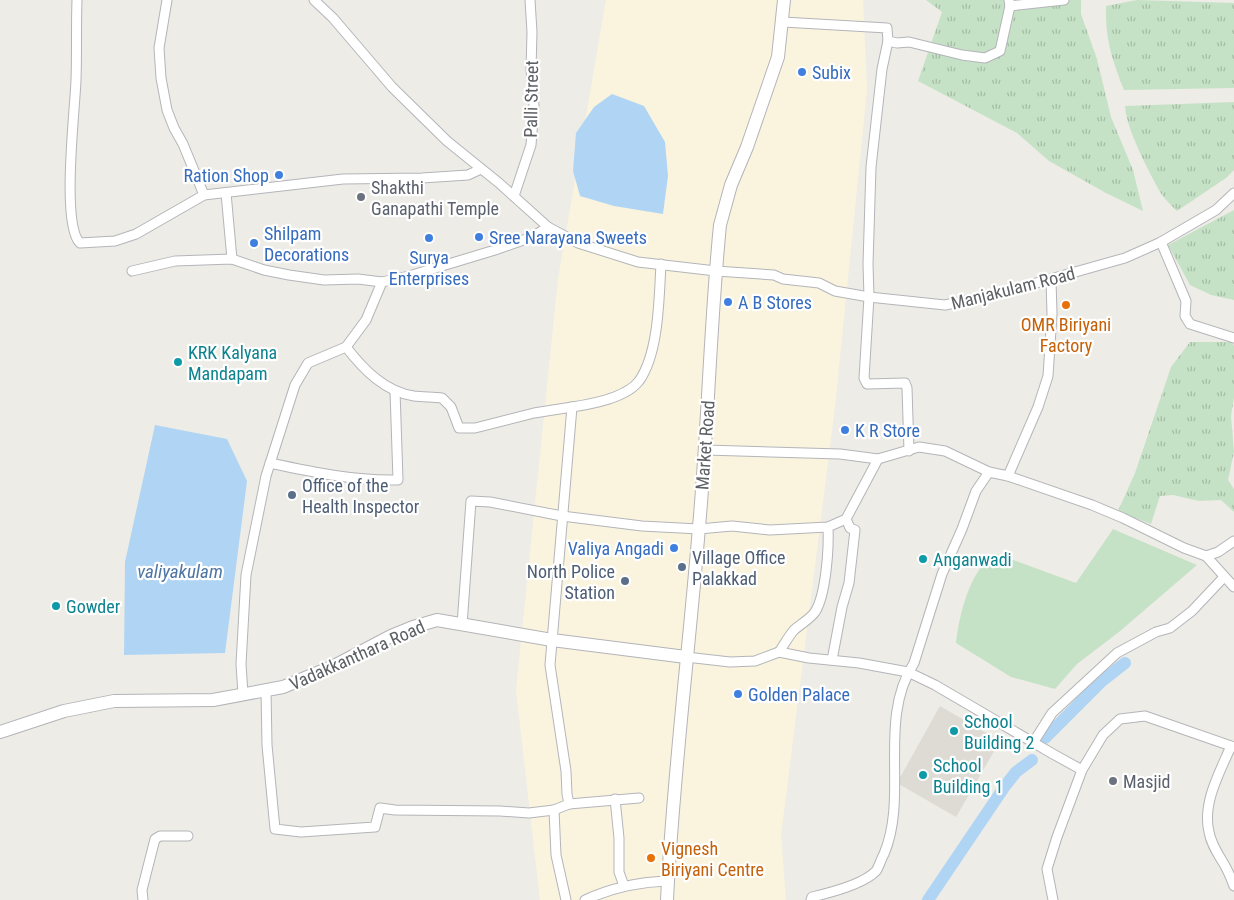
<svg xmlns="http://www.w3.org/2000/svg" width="1234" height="900" viewBox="0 0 1234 900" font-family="'Roboto Condensed',sans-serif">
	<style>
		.commercial { fill: #faf4df }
		.education { fill: #dddbd4 }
		.grass { fill: url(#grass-tufts) }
		.garden { fill: #c6e2c6 }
		.water { fill: #b0d5f4 }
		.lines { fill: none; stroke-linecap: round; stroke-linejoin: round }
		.canal { stroke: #b0d5f4; stroke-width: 12 }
		.street-casing { stroke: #b3b5b9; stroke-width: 11 }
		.secondary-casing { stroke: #b2b4b8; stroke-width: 14 }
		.street { stroke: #fff; stroke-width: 9 }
		.secondary { stroke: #fff; stroke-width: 12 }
		.shop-dot { fill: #3f7fe0; stroke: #fff; stroke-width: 2 }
		.worship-dot { fill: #6b7280; stroke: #fff; stroke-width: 2 }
		.food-dot { fill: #e8710a; stroke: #fff; stroke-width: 2 }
		.culture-dot { fill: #0f9aa8; stroke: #fff; stroke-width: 2 }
		.service-dot { fill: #5c6f8a; stroke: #fff; stroke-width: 2 }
		.labels { text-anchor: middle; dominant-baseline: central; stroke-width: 4.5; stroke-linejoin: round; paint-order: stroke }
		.shop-label { font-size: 18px; fill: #366cbe; stroke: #fff; text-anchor: start }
		.street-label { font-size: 18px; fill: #5d6064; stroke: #fff }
		.worship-label { font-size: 18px; fill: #5b616d; stroke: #fff; text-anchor: start }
		.food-label { font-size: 18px; fill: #c56008; stroke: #fff }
		.culture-label { font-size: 18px; fill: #0d838f; stroke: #fff; text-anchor: start }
		.service-label { font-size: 18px; fill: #4e5e75; stroke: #fff; text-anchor: start }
		.water-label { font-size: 19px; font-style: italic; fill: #4e76a4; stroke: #fff }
	</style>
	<defs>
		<pattern id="grass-tufts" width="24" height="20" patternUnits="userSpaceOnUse" patternTransform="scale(1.25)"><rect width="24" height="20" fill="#c6e2c6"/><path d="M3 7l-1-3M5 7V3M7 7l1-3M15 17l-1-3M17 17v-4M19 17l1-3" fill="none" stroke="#a4bba4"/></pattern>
	</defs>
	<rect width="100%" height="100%" fill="#eeece6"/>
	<!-- commercial -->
	<polygon class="commercial" points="606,0 863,0 867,89 835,407 781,835 786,900 540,900 516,690 558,279"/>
	<!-- education -->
	<polygon class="education" points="940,706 1000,741 956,817 897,783"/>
	<!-- grass -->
	<g class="grass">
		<polygon points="926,0 1081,0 1081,14 1097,59 1111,117 1133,170 1143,211 1106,193 1049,161 1017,133 918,81 942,12"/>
		<path d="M 1137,0 L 1234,3 L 1234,88 L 1124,90 C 1112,60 1105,39 1106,6 Z"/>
		<path d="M 1234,102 L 1234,170 L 1226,178 L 1177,211 C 1171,205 1163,198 1159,190 C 1148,170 1126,128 1125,106 Z"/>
		<polygon points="1234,210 1234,300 1211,295 1190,285 1168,245"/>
		<polygon points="1190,342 1232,342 1234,346 1234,398 1231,416 1234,452 1228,480 1234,489 1234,512 1221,500 1199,501 1173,495 1160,496 1151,524 1118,511 1135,473 1171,367"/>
	</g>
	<!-- garden -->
	<path class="garden" d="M 1113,529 L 1197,565 L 1119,632 L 1077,664 L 1055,689 L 1011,677 L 956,643 C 959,616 970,566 997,554 L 1076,583 Z"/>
	<!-- water -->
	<g class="water">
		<polygon points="612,94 644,106 665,142 668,176 663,214 614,206 580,196 573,171 576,133 594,107"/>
		<polygon points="155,425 227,439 247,481 225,653 124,655 125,562"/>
	</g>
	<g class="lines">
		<!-- canal -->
		<g class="canal">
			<polyline points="1045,738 1102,681 1125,663"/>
			<polyline points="928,900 1005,786 1016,772 1032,760"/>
		</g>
		<defs>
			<g id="street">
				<path d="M 77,0 C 76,27 77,54 76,80 C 75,110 61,225 80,243 L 115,241 L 136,234 L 204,195 L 343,179 L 422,178 L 468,175 L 481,169"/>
				<polyline points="167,0 159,48 161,78 167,110 174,128 183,144 204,195"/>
				<polyline points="314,0 333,18 392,87 447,141 499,183 548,227 578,243 638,262 716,271 774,275 783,279 819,283 835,291 869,297 945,305 1001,293 1125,258 1161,242 1216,210 1234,193"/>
				<polyline points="1010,6 1064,0"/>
				<polyline points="783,22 887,28 888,41 897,43 909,42 962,55 985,58 1000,51 1010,6 1009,0"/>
				<polyline points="888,41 882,69 871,167 868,264 869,297 864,378 867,384 905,383 907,388 909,451"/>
				<polyline points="226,193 232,259"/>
				<polyline points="514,196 531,145 534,106 531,69 532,32 530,0"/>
				<polyline points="1161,242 1186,301 1185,316 1190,324 1234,338"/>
				<polyline points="132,271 175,261 232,259 264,270 289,275 324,280 358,279 382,282"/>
				<path d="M 346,347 C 363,369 385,392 414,396 C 423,397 433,397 442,398 L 451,407 L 459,428 L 475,428 L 534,413 L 572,407"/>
				<polyline points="705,450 840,454 878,459 919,447 945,451 989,472 1008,476 1092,505 1123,518 1184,548 1206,556"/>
				<path d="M 270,463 C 312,472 354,481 398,480 L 395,391"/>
				<polyline points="1008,476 1038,407 1048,376 1052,314 1051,280"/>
				<polyline points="1234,541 1218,552 1206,556 1234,587"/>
				<polyline points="462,625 471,501 490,502 562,516 642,526 699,529 732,526 770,530 828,527 846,519 878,459"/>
				<path d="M 779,652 C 784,645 788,637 794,630 C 801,624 810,619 815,612 C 826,595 829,548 828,527"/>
				<polyline points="686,657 730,662 755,661 779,652 809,658 859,663 908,672 935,685 1053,754 1082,770"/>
				<polyline points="832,660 842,607 849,583 855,530 850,528 846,519"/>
				<polyline points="266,690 267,745 275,829 301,832 375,827 380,808 395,810 500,811 529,813 554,810"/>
				<polyline points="243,694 241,664 246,575 266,476 295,385 308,363 346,347 366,320 382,282 409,276 495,250 532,237 548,227"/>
				<polyline points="1033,743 1052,713 1117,653 1156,632 1170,628 1192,611 1224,577"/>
				<path d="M 1231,746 C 1220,772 1202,803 1209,832 C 1211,844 1218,854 1224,864 C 1228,871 1231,878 1234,886"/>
				<polyline points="615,799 619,838 619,872 624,886"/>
				<polyline points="569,804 639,798"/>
				<polyline points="143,900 142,890 155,839 160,836 188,836"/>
				<path d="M 566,900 L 556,855 L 554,810 L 569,804 L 567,794 L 566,771 L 550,665 L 572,407 C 592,404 626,398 639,381 C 659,353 659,298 661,264"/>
				<path d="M 585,900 C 611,888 639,882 667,881"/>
				<path d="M 811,900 L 812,897 C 829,893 864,884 876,871 C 879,867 881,859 884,854 C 909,795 877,720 914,663 L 942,574 L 962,529 L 976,491 L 989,472"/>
				<polyline points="1053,900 1047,869 1057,837 1082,770 1103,735 1120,719 1145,716 1234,747"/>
			</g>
			<g id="secondary">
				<polyline points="0,732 64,711 114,701 213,700 283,687 334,666 391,636 413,627 437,620 552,640 686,657"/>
				<path d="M 667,900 C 673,775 689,652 699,527 C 708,427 710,326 720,225 L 731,185 L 747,147 L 778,57 L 784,0"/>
			</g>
		</defs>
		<!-- street casing -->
		<use href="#street" class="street-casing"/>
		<!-- secondary casing -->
		<use href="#secondary" class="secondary-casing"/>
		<!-- street -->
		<use href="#street" class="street"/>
		<!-- secondary -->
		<use href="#secondary" class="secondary"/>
	</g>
	<!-- markers -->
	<g class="shop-dot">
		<circle cx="802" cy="72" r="5"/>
		<circle cx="279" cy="175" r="5"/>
		<circle cx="479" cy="237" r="5"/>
		<circle cx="429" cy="238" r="5"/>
		<circle cx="254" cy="243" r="5"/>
		<circle cx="728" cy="302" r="5"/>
		<circle cx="845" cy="430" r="5"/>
		<circle cx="674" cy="548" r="5"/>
		<circle cx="738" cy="694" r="5"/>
	</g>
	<g class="worship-dot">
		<circle cx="361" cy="197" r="5"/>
		<circle cx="1113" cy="781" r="5"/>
	</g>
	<g class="food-dot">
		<circle cx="1066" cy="305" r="5"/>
		<circle cx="651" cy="858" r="5"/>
	</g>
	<g class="culture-dot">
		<circle cx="178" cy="362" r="5"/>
		<circle cx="923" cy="559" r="5"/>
		<circle cx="56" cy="606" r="5"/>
		<circle cx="954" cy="731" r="5"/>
		<circle cx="923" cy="775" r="5"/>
	</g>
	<g class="service-dot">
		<circle cx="292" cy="495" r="5"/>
		<circle cx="682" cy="567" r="5"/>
		<circle cx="625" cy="581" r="5"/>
	</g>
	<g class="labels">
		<!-- shop labels -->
		<g class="shop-label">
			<text x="812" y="72">Subix</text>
			<text x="269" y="175" text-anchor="end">Ration Shop</text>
			<text x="264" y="233">Shilpam<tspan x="264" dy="21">Decorations</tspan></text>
			<text x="489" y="237">Sree Narayana Sweets</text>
			<text x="429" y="257" text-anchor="middle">Surya<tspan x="429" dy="21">Enterprises</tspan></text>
			<text x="738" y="302">A B Stores</text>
			<text x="855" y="430">K R Store</text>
			<text x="664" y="548" text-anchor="end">Valiya Angadi</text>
			<text x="748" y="694">Golden Palace</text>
		</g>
		<!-- street labels -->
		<g class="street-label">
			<text transform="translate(531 99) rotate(-89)">Palli Street</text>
			<text transform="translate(1013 288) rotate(-14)">Manjakulam Road</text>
			<text transform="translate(705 445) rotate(-86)">Market Road</text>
			<text transform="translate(357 655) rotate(-24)">Vadakkanthara Road</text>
		</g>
		<!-- worship labels -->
		<g class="worship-label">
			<text x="371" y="187">Shakthi<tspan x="371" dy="21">Ganapathi Temple</tspan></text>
			<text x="1123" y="781">Masjid</text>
		</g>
		<!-- food labels -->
		<g class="food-label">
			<text x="1066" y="324">OMR Biriyani<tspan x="1066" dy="21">Factory</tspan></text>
			<text x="661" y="848" text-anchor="start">Vignesh<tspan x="661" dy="21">Biriyani Centre</tspan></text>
		</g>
		<!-- culture labels -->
		<g class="culture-label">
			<text x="188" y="352">KRK Kalyana<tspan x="188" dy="21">Mandapam</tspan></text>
			<text x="933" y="559">Anganwadi</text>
			<text x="66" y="606">Gowder</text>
			<text x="964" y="721">School<tspan x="964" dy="21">Building 2</tspan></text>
			<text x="933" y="765">School<tspan x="933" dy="21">Building 1</tspan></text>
		</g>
		<!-- service labels -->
		<g class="service-label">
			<text x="302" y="485">Office of the<tspan x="302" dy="21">Health Inspector</tspan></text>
			<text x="692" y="557">Village Office<tspan x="692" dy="21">Palakkad</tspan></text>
			<text x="615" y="571" text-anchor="end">North Police<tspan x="615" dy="21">Station</tspan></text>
		</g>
		<!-- water labels -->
		<g class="water-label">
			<text x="180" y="571">valiyakulam</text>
		</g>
	</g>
</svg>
